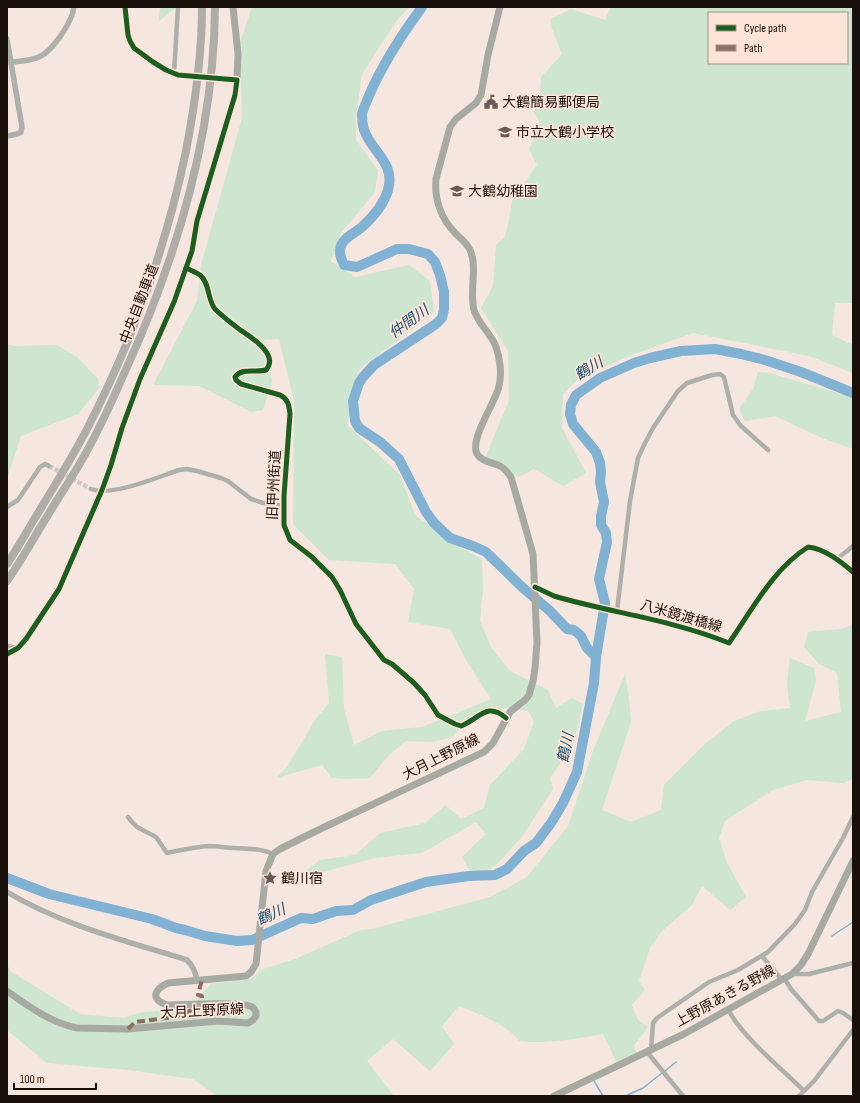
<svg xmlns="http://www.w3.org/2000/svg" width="860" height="1103" viewBox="0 0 860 1103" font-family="'Sofia Sans Condensed','Noto Sans JP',sans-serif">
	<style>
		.green { fill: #cee5d0; fill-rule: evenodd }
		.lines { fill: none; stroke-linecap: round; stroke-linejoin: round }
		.stream { stroke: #81b1d3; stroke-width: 1.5 }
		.river { stroke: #81b1d3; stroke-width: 10 }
		.minor-tunnel { stroke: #d4c6c0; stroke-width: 4.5; stroke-dasharray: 4.5 2; stroke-linecap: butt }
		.minor { stroke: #aeb0ab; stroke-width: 4.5 }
		.tertiary { stroke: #aeb0ab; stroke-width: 5.5 }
		.primary { stroke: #a7aaa3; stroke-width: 7 }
		.motorway { stroke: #aeada8; stroke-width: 8 }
		.minor-bridge { stroke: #aeb0ab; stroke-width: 4.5 }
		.quiet { stroke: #8d6e63; stroke-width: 4; stroke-dasharray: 8 4; stroke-linecap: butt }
		.cycleway-casing { stroke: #fee3d7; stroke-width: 8 }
		.cycleway { stroke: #1b5e20; stroke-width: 5 }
		.labels { text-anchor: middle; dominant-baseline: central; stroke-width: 3.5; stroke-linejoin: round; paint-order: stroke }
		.poi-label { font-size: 14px; fill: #19100c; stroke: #fee3d7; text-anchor: start }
		.street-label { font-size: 14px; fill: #19100c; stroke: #fee3d7 }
		.water-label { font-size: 15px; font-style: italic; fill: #1c5478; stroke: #fee3d7 }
	</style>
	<rect width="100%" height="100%" fill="#f5e6e0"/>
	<!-- green -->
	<g class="green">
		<polygon points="160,7 177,7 159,21"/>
		<polygon points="252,7 409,7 395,23 362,74 356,117 356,140 378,170 375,192 341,233 331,261 355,277 409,265 430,281 434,313 359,369 347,425 400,475 415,515 461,548 482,559 483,589 480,621 491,647 510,671 548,690 556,708 572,698 583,704 573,745 550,778 553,789 521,838 496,865 486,871 470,871 462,857 486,834 476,822 422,853 375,858 319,873 301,874 320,860 355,855 380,833 425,823 446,805 461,819 484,808 490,785 524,749 534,722 528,711 508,708 493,709 469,719 463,724 454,736 434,742 406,741 389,755 370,778 348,779 332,778 322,765 276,778 287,767 315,720 329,703 325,654 342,657 344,709 354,745 382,731 422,727 491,699 466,660 450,629 408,622 414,589 395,564 329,560 293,524 294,401 279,339 264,340 272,381 263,410 251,412 199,386 153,385 197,301 201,265 242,118 240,43"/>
		<path d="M 611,7 L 853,7 L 853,303 L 835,303 L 832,335 L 853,345 L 853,373 L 809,356 L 693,333 L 632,355 L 579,378 L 563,394 L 562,428 L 586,473 L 563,486 L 534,469 L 519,477 L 486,456 L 509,400 L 508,351 L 481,308 L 493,286 L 496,245 L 505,236 L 509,220 L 514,190 L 520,189 L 537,165 L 529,149 L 540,123 L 531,106 L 540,92 L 541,77 L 562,54 L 552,29 L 551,19 L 571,9 L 605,20 ZM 709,13 L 847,13 L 847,63 L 709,63 Z"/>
		<polygon points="7,344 14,346 57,345 77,357 98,379 100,387 78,414 21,436 7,479"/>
		<polygon points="758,372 770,373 853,398 853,449 822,438 775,416 745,421 739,409 753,389"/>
		<path d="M 853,625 L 853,723 L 852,724 L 853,724 L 853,779 L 843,783 L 807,780 L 773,790 L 725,821 L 719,838 L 727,863 L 746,897 L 730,910 L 702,886 L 692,905 L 661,932 L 650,948 L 639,981 L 645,990 L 632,1005 L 638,1020 L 648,1027 L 634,1046 L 638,1056 L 618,1065 L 603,1034 C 575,1039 547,1044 519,1041 C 508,1025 477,1013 459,1006 L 442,1026 L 454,1044 L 430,1071 L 393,1039 L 367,1061 L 394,1096 L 216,1095 L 193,1079 L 128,1070 L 47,1063 L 7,1030 L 7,964 L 10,971 L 80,1014 L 123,1018 L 138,1013 L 190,1007 L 211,984 L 247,979 L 254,977 L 260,970 L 295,959 L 361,930 L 372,929 L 490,897 L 527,877 L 568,826 L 593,751 L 625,674 L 629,698 L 631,722 L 602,810 L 631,822 L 661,810 L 664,785 L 705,744 L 734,721 L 761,711 L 790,708 L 787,683 L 790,658 L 814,668 L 816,681 L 805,721 L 841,712 L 837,673 L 819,664 L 804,647 L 808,632 L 841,629 Z"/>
	</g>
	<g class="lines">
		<!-- stream -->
		<g class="stream">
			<polyline points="832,936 853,922"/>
			<polyline points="665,1071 676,1062"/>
			<polyline points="594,1081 603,1096"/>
			<polyline points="625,1096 643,1088 662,1073"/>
		</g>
		<!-- river -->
		<g class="river">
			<path d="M 422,7 C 403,33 380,69 368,98 C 366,104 362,110 362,115 C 362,120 363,126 364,130 C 371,151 396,163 388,190 C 384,204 373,217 362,227 C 354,234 341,238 340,250 C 339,255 342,260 344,265 L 357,267 L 397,249 L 409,249 L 428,254 L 435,262 L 440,275 L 444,292 L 444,309 L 442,318 L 436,324 L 374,365 L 363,377 L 359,383 L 353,401 L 355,421 L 359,428 L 380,442 L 399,459 L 426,512 L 434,523 L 450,538 L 473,546 L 486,552 L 522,587 L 550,611 L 567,629 L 574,630 L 581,636 L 587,648 L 596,657"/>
			<polyline points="7,878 49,894 152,919 176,928 185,930 205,936 237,941 252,940 301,918 313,919 336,911 353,910 371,900 426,882 469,876 495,875 507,869 524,851 536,843 551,823 563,803 577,772 594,683 596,657 605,603 599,579 607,542 606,533 601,525 601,516 604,502 600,482 601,472 600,463 596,452 573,424 570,414 571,405 576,395 600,378 634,363 650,358 681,351 715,349 741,354 765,360 801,372 853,393"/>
		</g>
		<!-- minor-tunnel -->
		<polyline class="minor-tunnel" points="49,466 91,489"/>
		<!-- minor -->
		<g class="minor">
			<polyline points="125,7 128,35 132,45 139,51 166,70 178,75"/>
			<polyline points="174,73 178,7"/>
			<path d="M 186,268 C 190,270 196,272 200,275 C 210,283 207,299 215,309 C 222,316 231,323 239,329 C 249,336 280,354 266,370 C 256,373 242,367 235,377 L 236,380 L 241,384 L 280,395 C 288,399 289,405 290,414 L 284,496 L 284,525 L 290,540 L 312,557 L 332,577 L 340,590 L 356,624 L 384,660 L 392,664 L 414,683 L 425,695 L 438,715 L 455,724 L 461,726 C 479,719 487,701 506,718"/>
			<path d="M 91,489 C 112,497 158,477 179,470 L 187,469 L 197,471 L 221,478 L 228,481 L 251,499 L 263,503 L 284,506"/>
			<polyline points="7,507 18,500 40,467 45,464 49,466"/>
			<polyline points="837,559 853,546"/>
			<path d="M 535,587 L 554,596 C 612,613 673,620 729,643 C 752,610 773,569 808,547 C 825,549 840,561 853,572"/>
			<polyline points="617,611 630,501 638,458 645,443 653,428 678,391 687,383 712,375 720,374 724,377 733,415 741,426 768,450"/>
			<polyline points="7,646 18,648"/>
			<path d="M 128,817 L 132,822 L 137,827 L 156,837 L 167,853 C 181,850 195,847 209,846 C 218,846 226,848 234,848 C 248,849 261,848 273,854"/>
			<polyline points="762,956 782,980"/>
			<polyline points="792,974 809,974 853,963"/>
			<polyline points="784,978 791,989 819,1021 823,1021 838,1011 843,1013 853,1020"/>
			<path d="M 728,1009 C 742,1037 781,1068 804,1091"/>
			<polyline points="651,1050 653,1023 657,1018 709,982 738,970 768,952 795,924 805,910 812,892 843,838 853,817"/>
			<polyline points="647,1052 683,1096"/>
			<polyline points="799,1096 814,1081 853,1030"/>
		</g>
		<!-- tertiary -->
		<g class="tertiary">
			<polyline points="7,39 22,127 21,132 17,134 7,136"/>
			<path d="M 11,62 C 20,61 31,61 39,57 C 53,51 72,22 74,7"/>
			<polyline points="7,654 18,648 26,639 59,589 102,490 111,465 122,428 140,379 174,302 192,251 197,221 232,107 237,80"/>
			<path d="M 7,892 C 62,925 126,941 187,960 C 193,966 195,971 197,980"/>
		</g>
		<!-- primary -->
		<g class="primary">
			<polyline points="233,7 238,54 237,80"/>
			<path d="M 7,991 C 28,1006 51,1023 77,1028 L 128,1029 L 218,1021 L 248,1023 L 253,1020 L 256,1016 L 256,1012 C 255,1010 254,1008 252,1007 C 242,1001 181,1005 167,1005 C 149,999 155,989 168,983 L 246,976 L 251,972 L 256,964 L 266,871 L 273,854 L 280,849 L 314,832 L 484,752 L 493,743 L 510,712 L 526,699 L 529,695 L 533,681 L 535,668 L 537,643 L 533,554 L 511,477 C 507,472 504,467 498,465 C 490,462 481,461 477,454 C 469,439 496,402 499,386 C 502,374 500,358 496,347 C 491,333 478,324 474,310 C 469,291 478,268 470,250 C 467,243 461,239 456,234 C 441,219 434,199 436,179 L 450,127 L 456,119 L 476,103 L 481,95 L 488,55 L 500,7"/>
			<polyline points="554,1096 684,1034 792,974 801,965 808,954 853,861"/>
		</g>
		<!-- motorway -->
		<g class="motorway">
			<path d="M 7,564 C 17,549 26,533 35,518 C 53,488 71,460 87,429 C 132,342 166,247 186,151 C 195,104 202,55 202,7"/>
			<path d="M 7,581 C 22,560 34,537 48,515 C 58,498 69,482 79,465 C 96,436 110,406 123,376 C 176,261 214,135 215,7"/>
		</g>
		<!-- minor-bridge -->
		<polyline class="minor-bridge" points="178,75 226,80"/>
		<!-- quiet -->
		<g class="quiet">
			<polyline points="202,998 202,996 198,995 202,979"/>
			<polyline points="128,1029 135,1022 174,1017 197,1008"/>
		</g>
		<defs>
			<g id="cycleway">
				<path d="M 186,268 C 190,270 196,272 200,275 C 210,283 207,299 215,309 C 222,316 231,323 239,329 C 249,336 280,354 266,370 C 256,373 242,367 235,377 L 236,380 L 241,384 L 280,395 C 288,399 289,405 290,414 L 284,496 L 284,525 L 290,540 L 312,557 L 332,577 L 340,590 L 356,624 L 384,660 L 392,664 L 414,683 L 425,695 L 438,715 L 455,724 L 461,726 C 479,719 487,701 506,718"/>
				<path d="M 535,587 L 554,596 C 612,613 673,620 729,643 C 752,610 773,569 808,547 C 825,549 840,561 853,572"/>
				<polyline points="7,654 18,648 26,639 59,589 102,490 111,465 122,428 140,379 174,302 192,251 197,221 235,95 237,80 178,75 166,70 153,62 134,48 130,41 128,35 125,7"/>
			</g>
		</defs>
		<!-- cycleway casing -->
		<use href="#cycleway" class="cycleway-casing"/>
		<!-- cycleway -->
		<use href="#cycleway" class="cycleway"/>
	</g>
	<!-- icons -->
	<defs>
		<symbol id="civic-bare" viewBox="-9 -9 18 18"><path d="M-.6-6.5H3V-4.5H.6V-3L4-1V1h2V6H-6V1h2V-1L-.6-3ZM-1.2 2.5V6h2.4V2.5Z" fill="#665b56" stroke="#fee3d7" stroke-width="2.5" paint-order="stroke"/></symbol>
		<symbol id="school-bare" viewBox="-9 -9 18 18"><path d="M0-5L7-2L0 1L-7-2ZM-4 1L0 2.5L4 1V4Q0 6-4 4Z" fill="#665b56" stroke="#fee3d7" stroke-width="2.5" paint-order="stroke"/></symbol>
		<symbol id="sight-bare" viewBox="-9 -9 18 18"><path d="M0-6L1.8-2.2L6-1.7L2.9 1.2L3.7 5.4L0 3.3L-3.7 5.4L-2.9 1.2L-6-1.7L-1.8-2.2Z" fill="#665b56" stroke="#fee3d7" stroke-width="2.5" paint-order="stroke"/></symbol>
	</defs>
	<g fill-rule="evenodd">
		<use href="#civic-bare" x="481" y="92" width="20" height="20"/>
		<use href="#school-bare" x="495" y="122" width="20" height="20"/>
		<use href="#school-bare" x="447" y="181" width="20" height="20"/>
		<use href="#sight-bare" x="260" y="868" width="20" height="20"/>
	</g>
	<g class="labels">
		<!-- poi labels -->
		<g class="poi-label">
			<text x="502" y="102">大鶴簡易郵便局</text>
			<text x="516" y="132">市立大鶴小学校</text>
			<text x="468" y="191">大鶴幼稚園</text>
			<text x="281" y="878">鶴川宿</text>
		</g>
		<!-- street labels -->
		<g class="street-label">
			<text transform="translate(139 304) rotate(-69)">中央自動車道</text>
			<text transform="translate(274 485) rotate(-87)">旧甲州街道</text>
			<text transform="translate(681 616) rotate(16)">八米鏡渡橋線</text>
			<text transform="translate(441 757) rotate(-27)">大月上野原線</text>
			<text transform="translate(725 996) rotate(-29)">上野原あきる野線</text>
			<text transform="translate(202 1011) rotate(-3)">大月上野原線</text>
		</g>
		<!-- water labels -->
		<g class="water-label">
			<text transform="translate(409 322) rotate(-36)">仲間川</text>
			<text transform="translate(589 369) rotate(-31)">鶴川</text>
			<text transform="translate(566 748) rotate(-79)">鶴川</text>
			<text transform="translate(271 915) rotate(-24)">鶴川</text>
		</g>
	</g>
	<!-- border -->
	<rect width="860" height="1103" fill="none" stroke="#19100c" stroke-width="16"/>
	<!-- legend -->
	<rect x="708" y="12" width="140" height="52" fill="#fee3d7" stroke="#a28f86"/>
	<rect x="716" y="25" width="20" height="6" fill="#1b5e20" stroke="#a28f86"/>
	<text x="744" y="32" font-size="12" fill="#19100c">Cycle path</text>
	<rect x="716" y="45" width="20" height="6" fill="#8d6e63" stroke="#a28f86"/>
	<text x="744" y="52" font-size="12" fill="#19100c">Path</text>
	<!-- scale -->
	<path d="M14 1083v6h82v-6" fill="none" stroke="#19100c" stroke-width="2"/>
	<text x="20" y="1083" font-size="12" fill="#19100c" stroke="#fee3d7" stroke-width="3" paint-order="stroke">100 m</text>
</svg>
